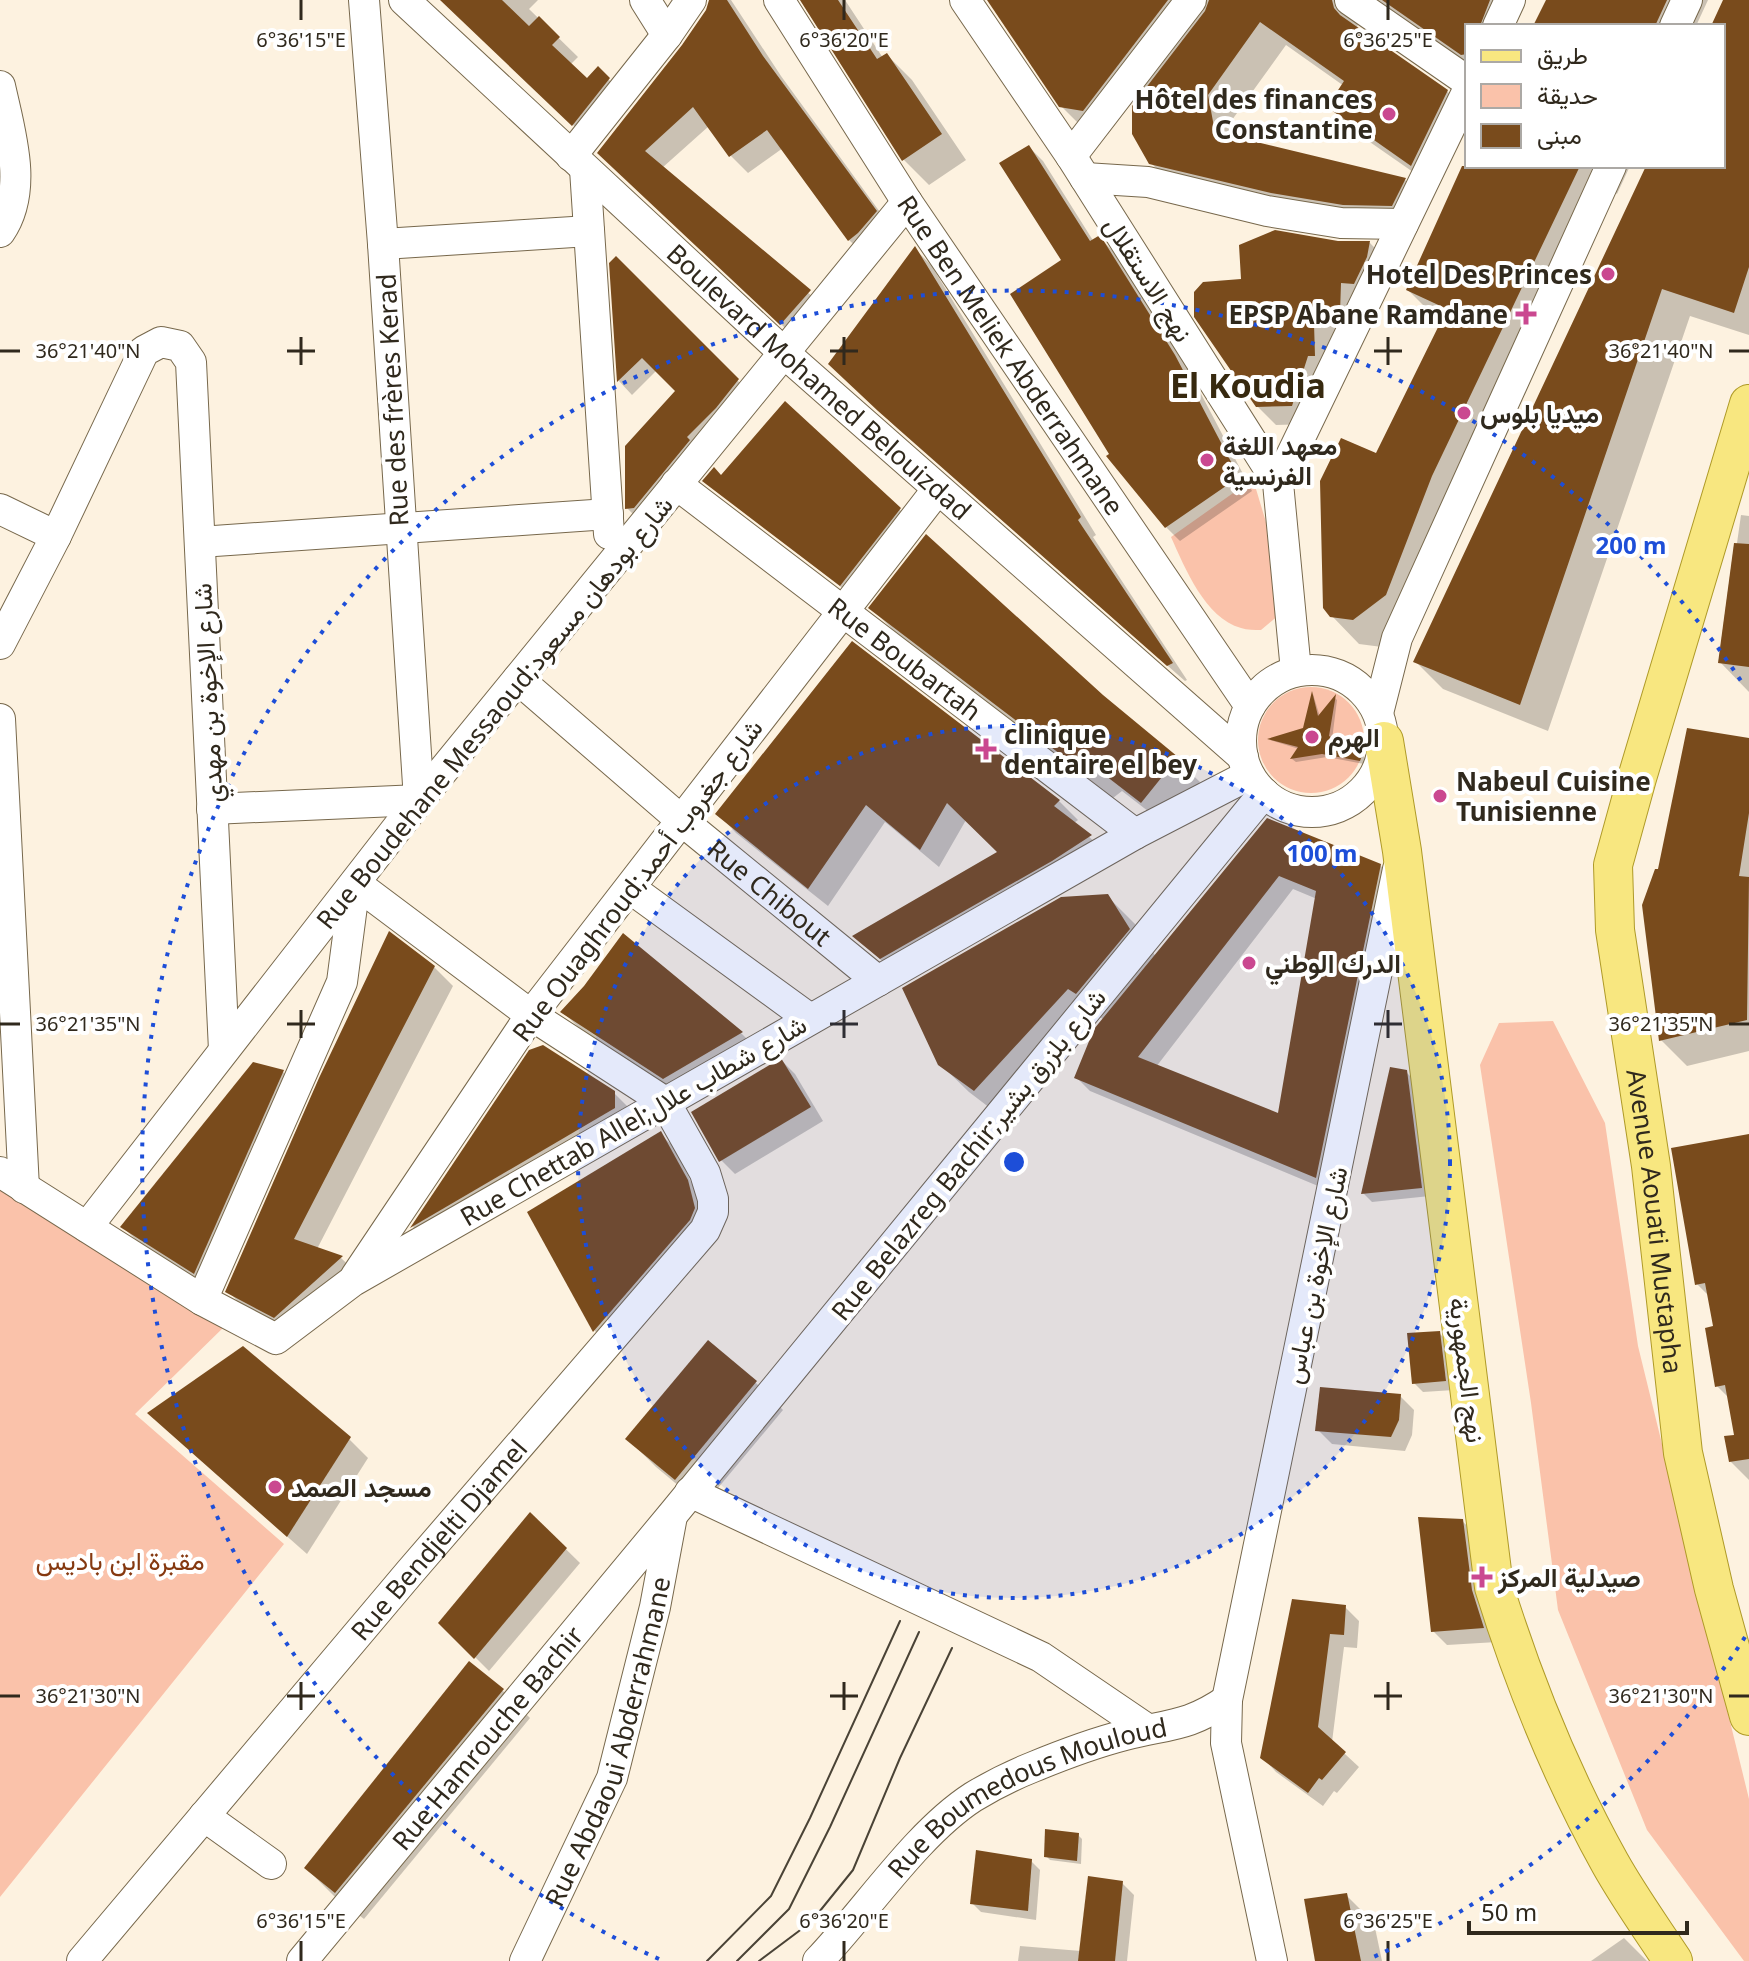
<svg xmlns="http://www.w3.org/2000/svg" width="1749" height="1961" viewBox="0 0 1749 1961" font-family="'Noto Sans',Vazirmatn,sans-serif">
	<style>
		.green { fill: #fac2aa }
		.shadow { fill: #0003; fill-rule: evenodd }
		.building { fill: #794b1c; fill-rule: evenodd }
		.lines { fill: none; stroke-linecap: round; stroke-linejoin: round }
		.minor-casing { stroke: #77684c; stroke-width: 32 }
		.major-casing { stroke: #af9a27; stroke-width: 40 }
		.minor { stroke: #fff; stroke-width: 30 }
		.major { stroke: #f8e780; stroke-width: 38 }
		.tram { stroke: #4a4336; stroke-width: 2 }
		.ticks { fill: none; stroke: #30291d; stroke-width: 3 }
		.ring { fill: none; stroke: #1d4ed8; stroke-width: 4; stroke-dasharray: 4 8 }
		.poi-dot { fill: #ca4890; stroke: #fff; stroke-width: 3 }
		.labels { text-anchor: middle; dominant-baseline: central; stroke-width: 8; stroke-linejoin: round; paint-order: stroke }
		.poi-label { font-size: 26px; font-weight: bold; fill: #30291d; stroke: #fff; text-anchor: start }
		.street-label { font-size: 26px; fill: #30291d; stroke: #fff }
		.park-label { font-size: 26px; fill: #853910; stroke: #fff }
		.district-label { font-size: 34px; font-weight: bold; fill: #37290f; stroke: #fff }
		.ticks-label { font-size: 20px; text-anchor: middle; fill: #30291d; stroke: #fff; stroke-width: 8; stroke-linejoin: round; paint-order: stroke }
		.centre { fill: #1d4ed8; stroke: #fff; stroke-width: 4 }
		.ring-label { font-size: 24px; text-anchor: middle; font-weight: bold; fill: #1d4ed8; stroke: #fff; stroke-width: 8; stroke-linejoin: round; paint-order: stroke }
	</style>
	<rect width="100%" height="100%" fill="#fdf2e0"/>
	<!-- green -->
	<g class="green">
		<path d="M 1253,479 L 1274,549 L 1280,614 L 1261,630 C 1255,630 1247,630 1241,628 C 1205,618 1185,568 1171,537 Z"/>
		<circle cx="1311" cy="740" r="53"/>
		<polygon points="1553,1021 1605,1123 1638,1346 1749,1799 1749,1961 1744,1961 1647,1830 1558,1610 1531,1403 1480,1065 1499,1023"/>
		<polygon points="0,1177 227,1324 135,1414 284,1544 0,1897"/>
	</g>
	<!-- shadow -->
	<g class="shadow">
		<polygon points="442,0 538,0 529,9 578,57 570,65 587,81 598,69 627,98 592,143"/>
		<polygon points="711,0 731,0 781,76 893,230 867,257 849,240 783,148 748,173 731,156 709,126 662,168 827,309 799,341 617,170 683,46 708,11"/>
		<polygon points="800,0 845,0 883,58 887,55 912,80 966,160 929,185 904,160"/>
		<polygon points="989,0 1523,0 1524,2 1515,26 1467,26 1467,65 1359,15 1357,29 1447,91 1467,112 1436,188 1354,131 1329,107 1344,86 1286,45 1232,120 1235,138 1405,180 1429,204 1416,230 1176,188 1151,163 1134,133 1134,100 1108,134 1086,131 1061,106"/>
		<polygon points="1548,0 1708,0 1696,26 1535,26"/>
		<polygon points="1725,0 1749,0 1749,335 1690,316 1548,731 1443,689 1416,662 1648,166 1723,166 1723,26 1713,26"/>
		<polygon points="1029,147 1043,161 1094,242 1100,238 1114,252 1189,371 1252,491 1180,541 1166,527 1112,455 1064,261"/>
		<polygon points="1467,159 1467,166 1630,166 1617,194 1610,188 1382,647 1359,644 1331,615 1377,455 1443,321 1436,318 1408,290"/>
		<polygon points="1338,243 1370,243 1388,262 1311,424 1276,425 1257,406 1244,281"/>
		<polygon points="915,249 931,265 1096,535 1093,537 1187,680 1185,681 897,428 831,364"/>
		<polygon points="616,259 752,395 641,522 627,508 678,391 657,370 632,395 619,381 611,263"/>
		<polygon points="721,478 899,509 908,518 850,594 705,481"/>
		<polygon points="1741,515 1749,516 1749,692 1720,662"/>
		<polygon points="871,608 1102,696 1176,759 1200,782 1166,825 1122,791 1113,798 894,631"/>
		<polygon points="852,644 1059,801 1078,820 1074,823 1109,855 900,977 855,937 1000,852 966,820 939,867 885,822 828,906 736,833 718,814"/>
		<polygon points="1313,694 1320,717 1334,697 1337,700 1332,740 1362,755 1366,759 1364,764 1327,757 1296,762 1292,759 1299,749 1270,740 1304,730"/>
		<polygon points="1749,740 1749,1051 1687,1066 1661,1040 1660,872"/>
		<path d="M 1267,821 L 1380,865 L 1394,880 L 1330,1191 L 1090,1091 L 1076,1077 L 1104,1020 L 1097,1015 L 1003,1118 L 969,1092 L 940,1064 L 1107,896 L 1135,924 L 1156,957 ZM 1293,889 L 1317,899 L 1279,1116 L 1156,1067 Z"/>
		<polygon points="624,936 742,1034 763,1055 686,1100 584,1033 563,1012 586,988"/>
		<polygon points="434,967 453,986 317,1249 341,1258 360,1276 294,1335 246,1310 228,1291"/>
		<polygon points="530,1052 614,1093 633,1112 430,1245 413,1227"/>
		<polygon points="781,1060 795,1074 823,1121 735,1174 721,1160"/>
		<polygon points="283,1072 301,1090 213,1291 141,1245 122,1226"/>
		<polygon points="1406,1072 1416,1082 1430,1196 1372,1202 1363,1193"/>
		<polygon points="660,1134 674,1147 708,1217 608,1345 595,1331 530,1213"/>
		<polygon points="1749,1137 1749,1480 1730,1461 1736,1437 1729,1398 1717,1386 1715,1328 1710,1297 1697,1284"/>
		<polygon points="1439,1333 1448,1342 1454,1390 1423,1392 1414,1383"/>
		<polygon points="755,1382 783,1410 703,1506 656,1467 628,1439"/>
		<polygon points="1400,1396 1414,1410 1412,1435 1405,1451 1332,1444 1318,1430"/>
		<polygon points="169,1432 349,1439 368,1458 307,1554"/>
		<polygon points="531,1515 580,1563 489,1671 441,1623"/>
		<polygon points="1462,1521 1477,1535 1497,1642 1447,1645 1433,1631"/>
		<polygon points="1345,1607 1359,1621 1357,1648 1344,1647 1332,1742 1359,1767 1337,1793 1334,1791 1323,1806 1276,1772 1262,1757"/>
		<polygon points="469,1664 503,1691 530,1718 364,1919 334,1896 306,1868"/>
		<polygon points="1078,1835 1082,1839 1081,1864 1050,1860 1046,1856"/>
		<polygon points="1031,1861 1040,1870 1036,1920 981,1912 972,1903"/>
		<polygon points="1122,1883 1134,1895 1127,1961 1018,1961 1020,1946 1081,1951"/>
		<polygon points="1346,1895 1374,1923 1382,1961 1317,1961"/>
		<polygon points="1624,1938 1647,1961 1591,1961"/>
	</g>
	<!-- building -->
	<g class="building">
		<polygon points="440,0 502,0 529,26 539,16 560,37 552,45 587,78 598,66 610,78 572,126"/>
		<polygon points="709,0 727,0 763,56 877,211 858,233 848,241 767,130 729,157 693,107 645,151 811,290 780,325 597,153 682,45 706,10"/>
		<polygon points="800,0 838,0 877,59 887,53 942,134 902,161"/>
		<polygon points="987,0 1168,0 1083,111 1059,107"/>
		<polygon points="1209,0 1332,0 1334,8 1340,15 1448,90 1411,166 1327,107 1344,81 1260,22 1208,95 1215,132 1406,178 1392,206 1343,205 1271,193 1149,164 1132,134 1132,106 1205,11"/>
		<polygon points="1382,0 1490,0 1480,26 1467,26 1467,54 1461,55"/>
		<polygon points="1546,0 1667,0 1655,26 1533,26"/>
		<polygon points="1723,0 1749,0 1749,267 1734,313 1662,289 1520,705 1413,662 1646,166 1723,166 1723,26 1711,26"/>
		<polygon points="1029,145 1090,241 1100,235 1175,355 1239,477 1165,528 1106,456 1109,454 1010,294 1061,260 999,163"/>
		<polygon points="1462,166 1580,166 1432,476 1386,595 1353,620 1330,617 1323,608 1320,481 1341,438 1376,453 1447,309 1406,290"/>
		<polygon points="1275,230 1338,241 1370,241 1367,257 1354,284 1341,283 1340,313 1335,323 1314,324 1315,356 1308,356 1292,406 1256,407 1194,317 1194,292 1203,282 1241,279 1239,245"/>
		<polygon points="915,246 1081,517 1078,520 1173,663 1167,666 878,411 828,364"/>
		<polygon points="616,256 739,379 716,408 687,437 690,440 634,508 625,509 625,446 675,391 642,358 617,382 609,263"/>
		<polygon points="785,401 901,508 840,586 702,481 714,467 721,475"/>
		<polygon points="926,534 1103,695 1178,757 1141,803 1097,769 1089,776 868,608"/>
		<polygon points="1734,543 1749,544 1749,667 1718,663"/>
		<polygon points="852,641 1060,800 1054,806 1092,835 1052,861 880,959 852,936 997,852 947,803 920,850 866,805 808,889 715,814"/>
		<polygon points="1312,691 1318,716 1336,694 1329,736 1363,753 1360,761 1322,754 1290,759 1298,747 1267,739 1303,728"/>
		<polygon points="1687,728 1749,738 1749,813 1739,876 1749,877 1747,1020 1659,1041 1642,905 1655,869 1658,869"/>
		<path d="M 1267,818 L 1381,864 L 1316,1178 L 1074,1078 L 1094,1029 ZM 1279,876 L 1316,891 L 1278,1113 L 1138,1057 Z"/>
		<polygon points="1108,894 1130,929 1076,994 1068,989 974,1091 938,1065 902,988 1061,897"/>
		<polygon points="389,931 435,966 294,1239 343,1256 274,1318 225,1292 319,1078"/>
		<polygon points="623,933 743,1032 663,1079 560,1012 584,986"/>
		<polygon points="543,1045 615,1091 615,1108 410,1228 529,1050"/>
		<polygon points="781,1058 811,1107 719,1162 691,1112"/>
		<polygon points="253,1062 284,1070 194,1274 120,1227"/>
		<polygon points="1390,1067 1407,1070 1422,1188 1361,1194"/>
		<polygon points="661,1131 688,1180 695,1208 690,1220 593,1332 527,1212"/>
		<polygon points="1749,1134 1749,1459 1729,1462 1724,1436 1734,1435 1725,1385 1715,1387 1705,1328 1713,1326 1705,1283 1695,1285 1671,1148"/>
		<polygon points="1440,1331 1446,1381 1412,1384 1407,1333"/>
		<polygon points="708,1340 757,1381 675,1480 625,1439"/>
		<polygon points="243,1346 351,1437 287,1537 147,1413"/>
		<polygon points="1320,1387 1401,1394 1399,1420 1391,1437 1315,1431"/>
		<polygon points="530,1512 567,1548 474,1659 438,1623"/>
		<polygon points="1418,1517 1463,1519 1472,1590 1484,1628 1431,1632"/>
		<polygon points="1292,1599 1346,1605 1344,1635 1330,1634 1318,1727 1346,1752 1322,1780 1319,1778 1308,1793 1260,1758"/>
		<polygon points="469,1661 504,1689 335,1893 304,1868"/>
		<polygon points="1045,1829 1079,1833 1077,1861 1044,1857"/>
		<polygon points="976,1850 1032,1859 1028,1911 970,1904"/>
		<polygon points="1088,1876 1123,1881 1115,1961 1078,1961"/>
		<polygon points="1347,1893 1361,1961 1315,1961 1304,1899"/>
	</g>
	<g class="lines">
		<defs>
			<g id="minor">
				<path id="s1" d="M 404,0 L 783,352 L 1243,757"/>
				<polyline points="645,0 667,35"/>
				<path id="s2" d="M 779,0 L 907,202 L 1250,706"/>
				<polyline points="965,0 1071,156 1278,483 1296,671"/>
				<polyline points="1350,0 1467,81"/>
				<polyline points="1498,26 1510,0"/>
				<polyline points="1675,26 1687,0"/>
				<path d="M 0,86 C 10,132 29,190 0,232"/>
				<polyline points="571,156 667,35 691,0"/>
				<polyline points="1071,156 1191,0"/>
				<polyline points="585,169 609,534"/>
				<polyline points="1085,178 1148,182 1267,211 1341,223 1403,224"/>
				<polyline points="383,244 589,231"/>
				<polyline points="1278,483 1467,92"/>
				<path id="s3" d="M 676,484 L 1135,834"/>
				<polyline points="0,509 56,536"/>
				<polyline points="200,542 608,514"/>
				<polyline points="0,644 56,536 144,351 161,342 180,346 191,362 224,1050"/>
				<circle cx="1312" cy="741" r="71"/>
				<path id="s4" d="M 518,679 L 681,820 L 878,981"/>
				<polyline points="1378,713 1397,638 1611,166"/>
				<polyline points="0,719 24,1188"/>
				<polyline points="212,809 419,800 383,244 364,0"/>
				<polyline points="630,888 810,1019"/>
				<polyline points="0,1172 202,1300 276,1339 353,1281 1135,834 1249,775"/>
				<polyline points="87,1227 419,800 907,202"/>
				<polyline points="356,1276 531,1015 937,490"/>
				<polyline points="690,1492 1041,1657 1147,1729"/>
				<polyline points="204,1816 271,1864"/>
				<path id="s5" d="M 82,1961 L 410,1572 L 705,1230 L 713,1212 L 713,1199 L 705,1173 L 665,1102 L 531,1015 L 355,883 L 342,982 L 202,1300"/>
				<path id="s6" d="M 302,1961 L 673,1514 L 1264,793"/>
				<path id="s7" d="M 525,1961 L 612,1778 L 655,1607 L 672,1516"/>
				<path id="s8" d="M 818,1961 C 866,1911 916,1834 973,1797 C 991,1786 1013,1775 1033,1767 C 1062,1755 1094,1743 1125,1735 C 1168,1724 1188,1727 1227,1700"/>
				<polyline points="1272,1961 1226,1743 1227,1700 1398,869"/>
			</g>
			<g id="major">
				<path id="s9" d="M 1749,404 L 1637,778 L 1613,865 L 1615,930 L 1651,1166 L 1683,1453 L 1714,1589 L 1749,1716"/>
				<path d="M 1384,741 L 1402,851 L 1494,1587 C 1524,1683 1561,1775 1610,1863 C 1629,1897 1652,1929 1673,1961"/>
			</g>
		</defs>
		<!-- minor casing -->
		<use href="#minor" class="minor-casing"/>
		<!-- major casing -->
		<use href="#major" class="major-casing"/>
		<!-- minor -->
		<use href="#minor" class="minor"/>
		<!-- major -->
		<use href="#major" class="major"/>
		<!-- tram -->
		<g class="tram">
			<polyline points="707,1961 771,1896 810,1818 900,1621"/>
			<polyline points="737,1961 789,1909 830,1827 919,1632"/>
			<polyline points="759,1961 811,1922 853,1870 900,1758 952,1648"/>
		</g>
	</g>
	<!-- ticks -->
	<path class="ticks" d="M 301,0 L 301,20M 844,0 L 844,20M 1388,0 L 1388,20M 301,337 L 301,365M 844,337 L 844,365M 1388,337 L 1388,365M 0,351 L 20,351M 287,351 L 315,351M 830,351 L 858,351M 1374,351 L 1402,351M 1729,351 L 1749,351M 301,1010 L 301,1038M 844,1010 L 844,1038M 1388,1010 L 1388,1038M 0,1024 L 20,1024M 287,1024 L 315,1024M 830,1024 L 858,1024M 1374,1024 L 1402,1024M 1729,1024 L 1749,1024M 301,1682 L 301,1710M 844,1682 L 844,1710M 1388,1682 L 1388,1710M 0,1696 L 20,1696M 287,1696 L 315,1696M 830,1696 L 858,1696M 1374,1696 L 1402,1696M 1729,1696 L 1749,1696M 301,1941 L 301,1961M 844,1941 L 844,1961M 1388,1941 L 1388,1961"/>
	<!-- distance rings -->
	<circle cx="1014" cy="1162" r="436" fill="#1d4ed8" fill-opacity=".12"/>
	<g class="ring">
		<circle cx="1014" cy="1162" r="436"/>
		<path d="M1745 1637A872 872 0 0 1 1369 1959M659 1959A872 872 0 1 1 1745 687"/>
	</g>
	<!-- markers -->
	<g class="poi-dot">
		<circle cx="1389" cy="114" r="8"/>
		<circle cx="1608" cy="274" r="8"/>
		<path d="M1522 302h8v8h8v8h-8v8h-8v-8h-8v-8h8z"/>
		<circle cx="1464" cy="413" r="8"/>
		<circle cx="1207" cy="460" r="8"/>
		<circle cx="1312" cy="737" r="8"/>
		<path d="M982 737h8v8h8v8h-8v8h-8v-8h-8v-8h8z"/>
		<circle cx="1440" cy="796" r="8"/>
		<circle cx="1249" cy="963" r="8"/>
		<circle cx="275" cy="1487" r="8"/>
		<path d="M1478 1565h8v8h8v8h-8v8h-8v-8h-8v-8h8z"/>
	</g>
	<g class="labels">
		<!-- poi labels -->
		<g class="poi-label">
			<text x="1373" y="99" text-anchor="end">Hôtel des finances<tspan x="1373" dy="30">Constantine</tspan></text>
			<text x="1592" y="274" text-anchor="end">Hotel Des Princes</text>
			<text x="1508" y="314" text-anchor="end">EPSP Abane Ramdane</text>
			<text x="1480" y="413">ميديا بلوس</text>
			<text x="1223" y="445">معهد اللغة<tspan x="1223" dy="30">الفرنسية</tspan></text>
			<text x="1004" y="734">clinique<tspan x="1004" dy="30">dentaire el bey</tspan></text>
			<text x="1328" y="737">الهرم</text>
			<text x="1456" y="781">Nabeul Cuisine<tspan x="1456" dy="30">Tunisienne</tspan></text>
			<text x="1265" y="963">الدرك الوطني</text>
			<text x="291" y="1487">مسجد الصمد</text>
			<text x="1498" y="1577">صيدلية المركز</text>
		</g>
		<!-- street labels -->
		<g class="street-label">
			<text transform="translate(1149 279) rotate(58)">نهج الاستقلال</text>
			<text stroke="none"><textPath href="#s2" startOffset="424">Rue Ben Meliek Abderrahmane</textPath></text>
			<text stroke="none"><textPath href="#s1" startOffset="564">Boulevard Mohamed Belouizdad</textPath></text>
			<text transform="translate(392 400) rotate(-93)">Rue des frères Kerad</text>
			<text stroke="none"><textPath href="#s3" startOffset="288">Rue Boubartah</textPath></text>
			<text transform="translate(207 693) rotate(-93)">شارع الإخوة بن مهدي</text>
			<text transform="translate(494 712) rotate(-51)">Rue Boudehane Messaoud;شارع بودهان مسعود</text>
			<text transform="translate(637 880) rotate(-53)">Rue Ouaghroud;شارع جغروب أحمد</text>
			<text stroke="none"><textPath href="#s4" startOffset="330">Rue Chibout</textPath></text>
			<text transform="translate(633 1120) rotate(-30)">Rue Chettab Allel;شارع شطاب علال</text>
			<text transform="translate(968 1154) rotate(-51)">Rue Belazreg Bachir;شارع بلزرق بشير</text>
			<text stroke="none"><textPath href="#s9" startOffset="840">Avenue Aouati Mustapha</textPath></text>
			<text transform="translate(1315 1275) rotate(-78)">شارع الإخوة بن عباس</text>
			<text transform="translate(1468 1370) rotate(83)">نهج الجمهورية</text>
			<text stroke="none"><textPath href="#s5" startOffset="552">Rue Bendjelti Djamel</textPath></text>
			<text stroke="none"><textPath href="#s6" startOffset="290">Rue Hamrouche Bachir</textPath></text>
			<text stroke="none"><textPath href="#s7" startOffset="236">Rue Abdaoui Abderrahmane</textPath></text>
			<text stroke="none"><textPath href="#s8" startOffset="274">Rue Boumedous Mouloud</textPath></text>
		</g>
		<!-- park labels -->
		<g class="park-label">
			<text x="120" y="1560">مقبرة ابن باديس</text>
		</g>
		<!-- district labels -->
		<g class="district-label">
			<text x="1248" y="385">El Koudia</text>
		</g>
	</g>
	<g class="ticks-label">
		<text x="301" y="47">6°36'15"E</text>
		<text x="844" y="47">6°36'20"E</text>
		<text x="1388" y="47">6°36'25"E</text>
		<text x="88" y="358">36°21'40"N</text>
		<text x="1661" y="358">36°21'40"N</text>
		<text x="88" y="1031">36°21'35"N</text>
		<text x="1661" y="1031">36°21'35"N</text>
		<text x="88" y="1703">36°21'30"N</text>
		<text x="1661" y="1703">36°21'30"N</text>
		<text x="301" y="1928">6°36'15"E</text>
		<text x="844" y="1928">6°36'20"E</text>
		<text x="1388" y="1928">6°36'25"E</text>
	</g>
	<circle cx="1014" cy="1162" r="12" class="centre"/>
	<g class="ring-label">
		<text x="1631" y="554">200 m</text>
		<text x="1322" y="862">100 m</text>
	</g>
	<!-- legend -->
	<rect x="1465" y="24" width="260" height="144" fill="#ffffff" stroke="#aca9a5" stroke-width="2"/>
	<rect x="1481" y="50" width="40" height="12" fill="#f8e780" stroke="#aca9a5" stroke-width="2"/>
	<text x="1537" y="64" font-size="24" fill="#30291d">طريق</text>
	<rect x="1481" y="84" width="40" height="24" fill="#fac2aa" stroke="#aca9a5" stroke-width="2"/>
	<text x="1537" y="104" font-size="24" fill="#30291d">حديقة</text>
	<rect x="1481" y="124" width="40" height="24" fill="#794b1c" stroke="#aca9a5" stroke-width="2"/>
	<text x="1537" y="144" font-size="24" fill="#30291d">مبنى</text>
	<!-- scale -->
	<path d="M1469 1921v12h218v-12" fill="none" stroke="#30291d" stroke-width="4"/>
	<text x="1481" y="1921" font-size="24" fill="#30291d" stroke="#ffffff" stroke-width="6" paint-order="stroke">50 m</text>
</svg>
